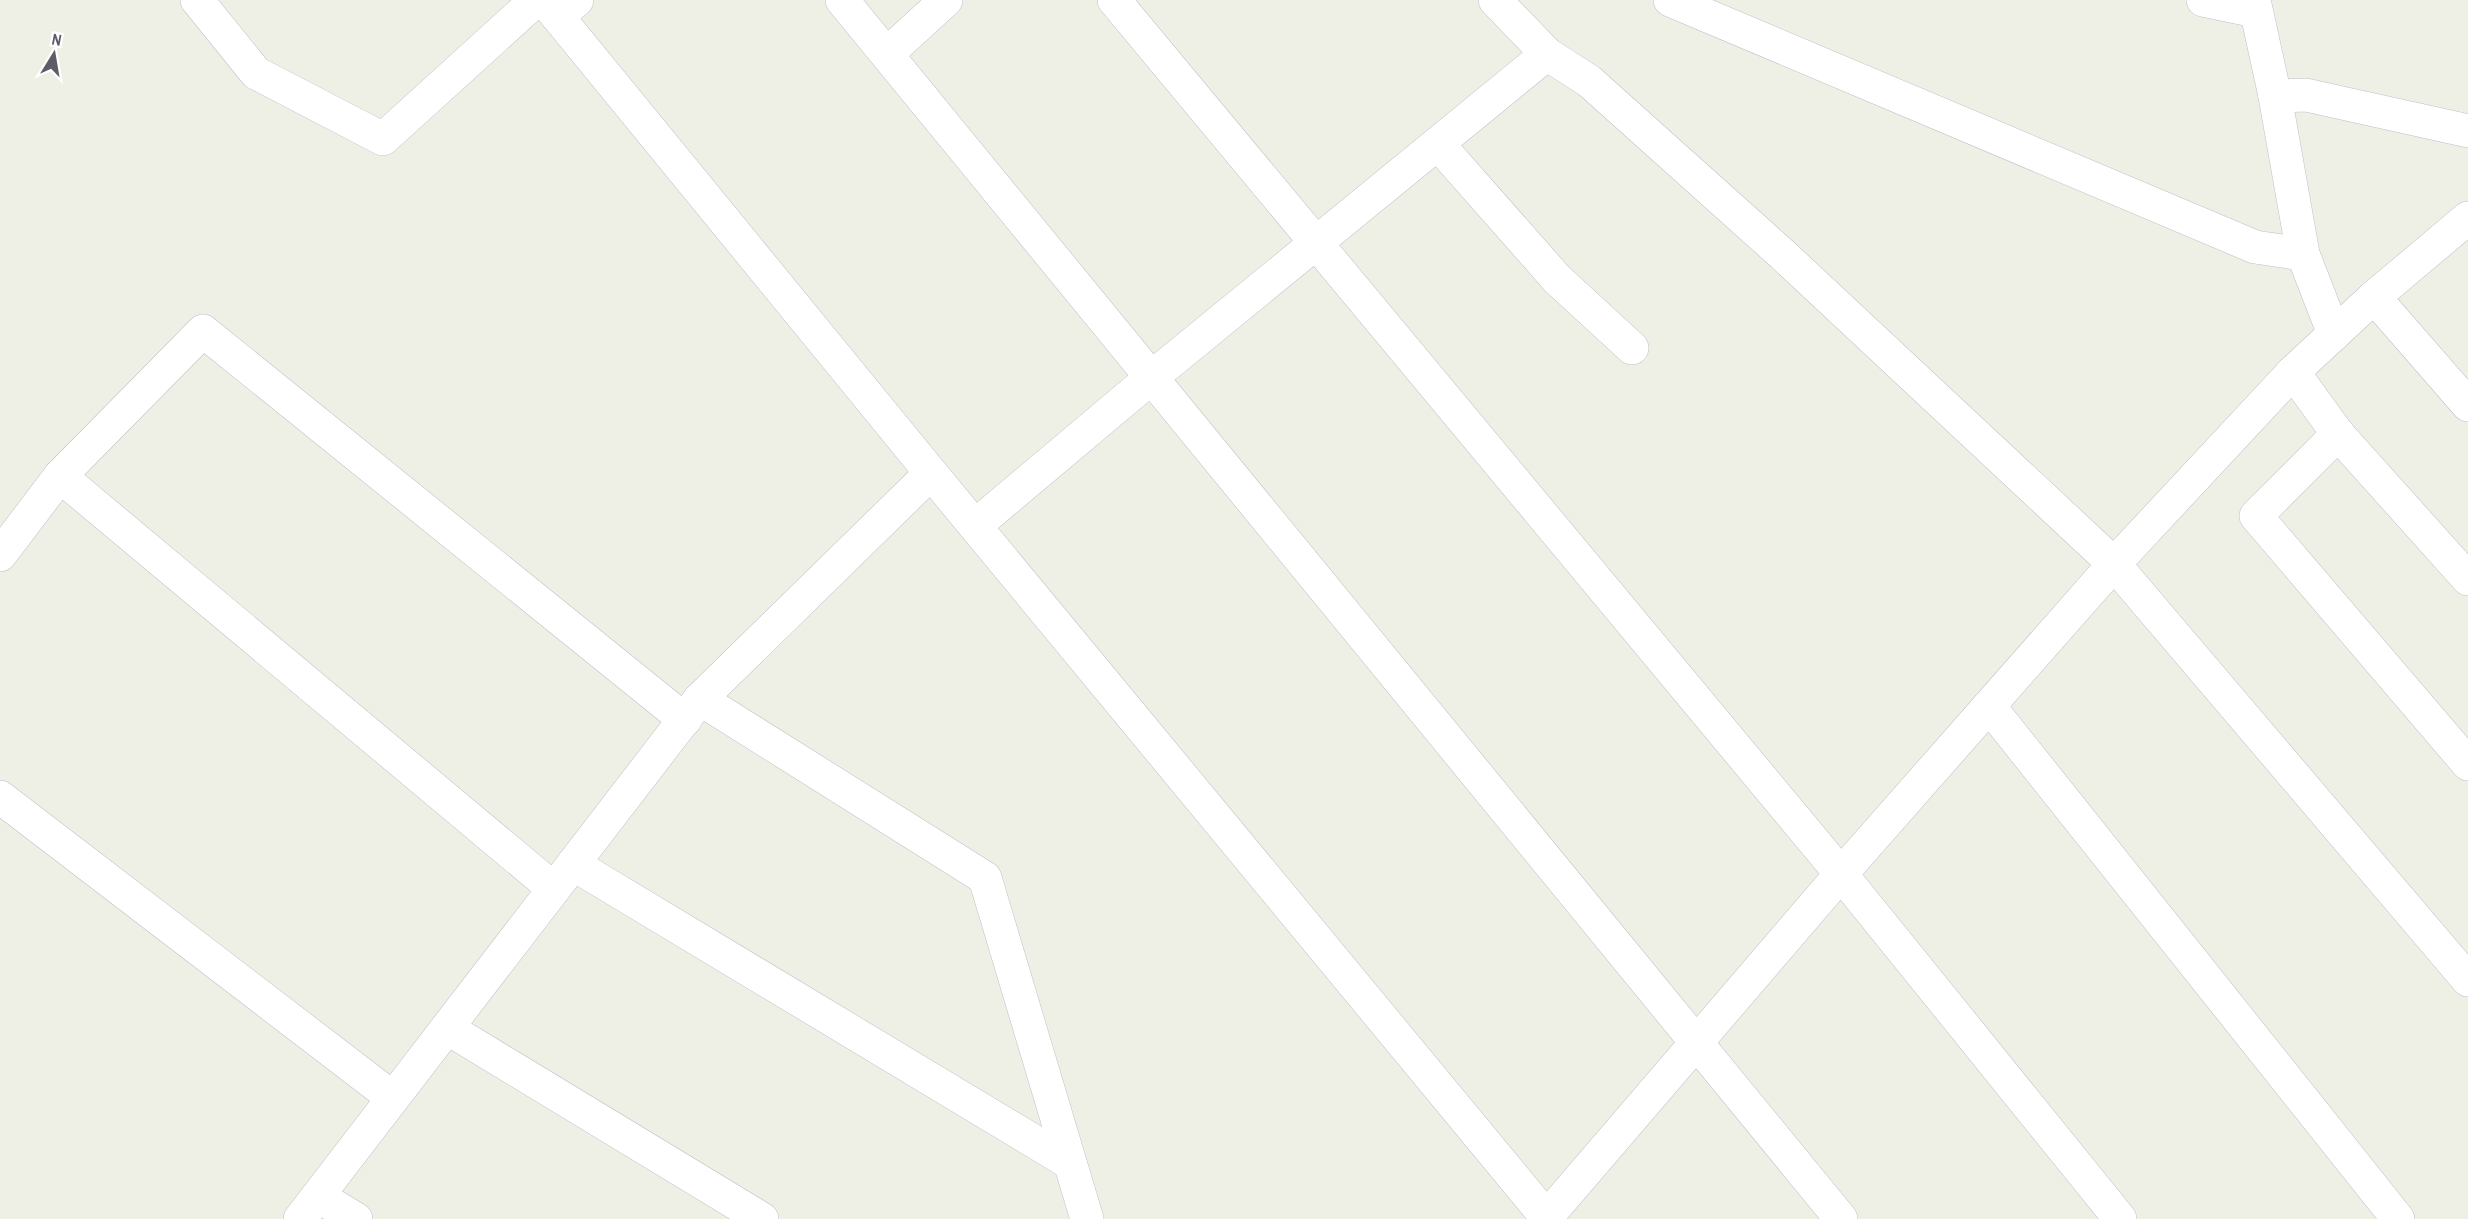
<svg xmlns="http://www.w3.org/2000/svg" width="2468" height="1219" viewBox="0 0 2468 1219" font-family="'Archivo Narrow',sans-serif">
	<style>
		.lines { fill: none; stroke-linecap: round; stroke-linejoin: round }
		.street-casing { stroke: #c0bfc7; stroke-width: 34 }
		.secondary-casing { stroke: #c1c0c9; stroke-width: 34 }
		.street { stroke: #fff; stroke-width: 33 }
		.secondary { stroke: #fff; stroke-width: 33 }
	</style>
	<rect width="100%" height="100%" fill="#eef0e6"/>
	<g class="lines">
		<defs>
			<g id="street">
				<polyline points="197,0 256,73 383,139 536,0"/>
				<polyline points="842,0 1841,1219"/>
				<polyline points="1114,0 1841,874 2120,1219"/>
				<polyline points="1495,0 1547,54 1589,81 1781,253 2114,564 2468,980"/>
				<polyline points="1670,0 2255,247 2303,254"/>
				<polyline points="2203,0 2256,11"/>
				<polyline points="2254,0 2275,96 2303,254 2334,334"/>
				<polyline points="557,16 577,0"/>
				<polyline points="887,54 946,0"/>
				<polyline points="2275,96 2306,95 2468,131"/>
				<polyline points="1438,144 1557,279 1632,348"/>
				<polyline points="2374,297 2468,405"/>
				<polyline points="2293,372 2338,434 2468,579"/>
				<polyline points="2338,434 2256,516 2468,764"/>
				<polyline points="60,476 554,889"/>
				<polyline points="976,525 1152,377 1547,54"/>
				<polyline points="0,555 60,476 203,331 685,720"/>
				<polyline points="700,699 985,878 1087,1219"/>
				<polyline points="1989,706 2398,1219"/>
				<polyline points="0,797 393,1098"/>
				<polyline points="573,864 1070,1163"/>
				<polyline points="447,1028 762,1219"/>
				<polyline points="318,1196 356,1219"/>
				<polyline points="1545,1219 1841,874 2114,564 2293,372 2374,297 2468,218"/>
			</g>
			<g id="secondary">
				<polyline points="544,0 931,473 1548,1219"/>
				<polyline points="300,1219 700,699 931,473"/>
			</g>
		</defs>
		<!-- street casing -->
		<use href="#street" class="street-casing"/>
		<!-- secondary casing -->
		<use href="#secondary" class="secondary-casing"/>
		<!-- street -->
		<use href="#street" class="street"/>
		<!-- secondary -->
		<use href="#secondary" class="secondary"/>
	</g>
	<!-- north arrow -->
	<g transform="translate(54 54) rotate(11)" stroke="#ffffff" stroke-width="4.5" paint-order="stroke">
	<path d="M0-4.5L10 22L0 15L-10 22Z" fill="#5d5d67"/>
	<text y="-9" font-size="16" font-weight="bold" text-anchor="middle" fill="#5d5d67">N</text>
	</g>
</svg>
